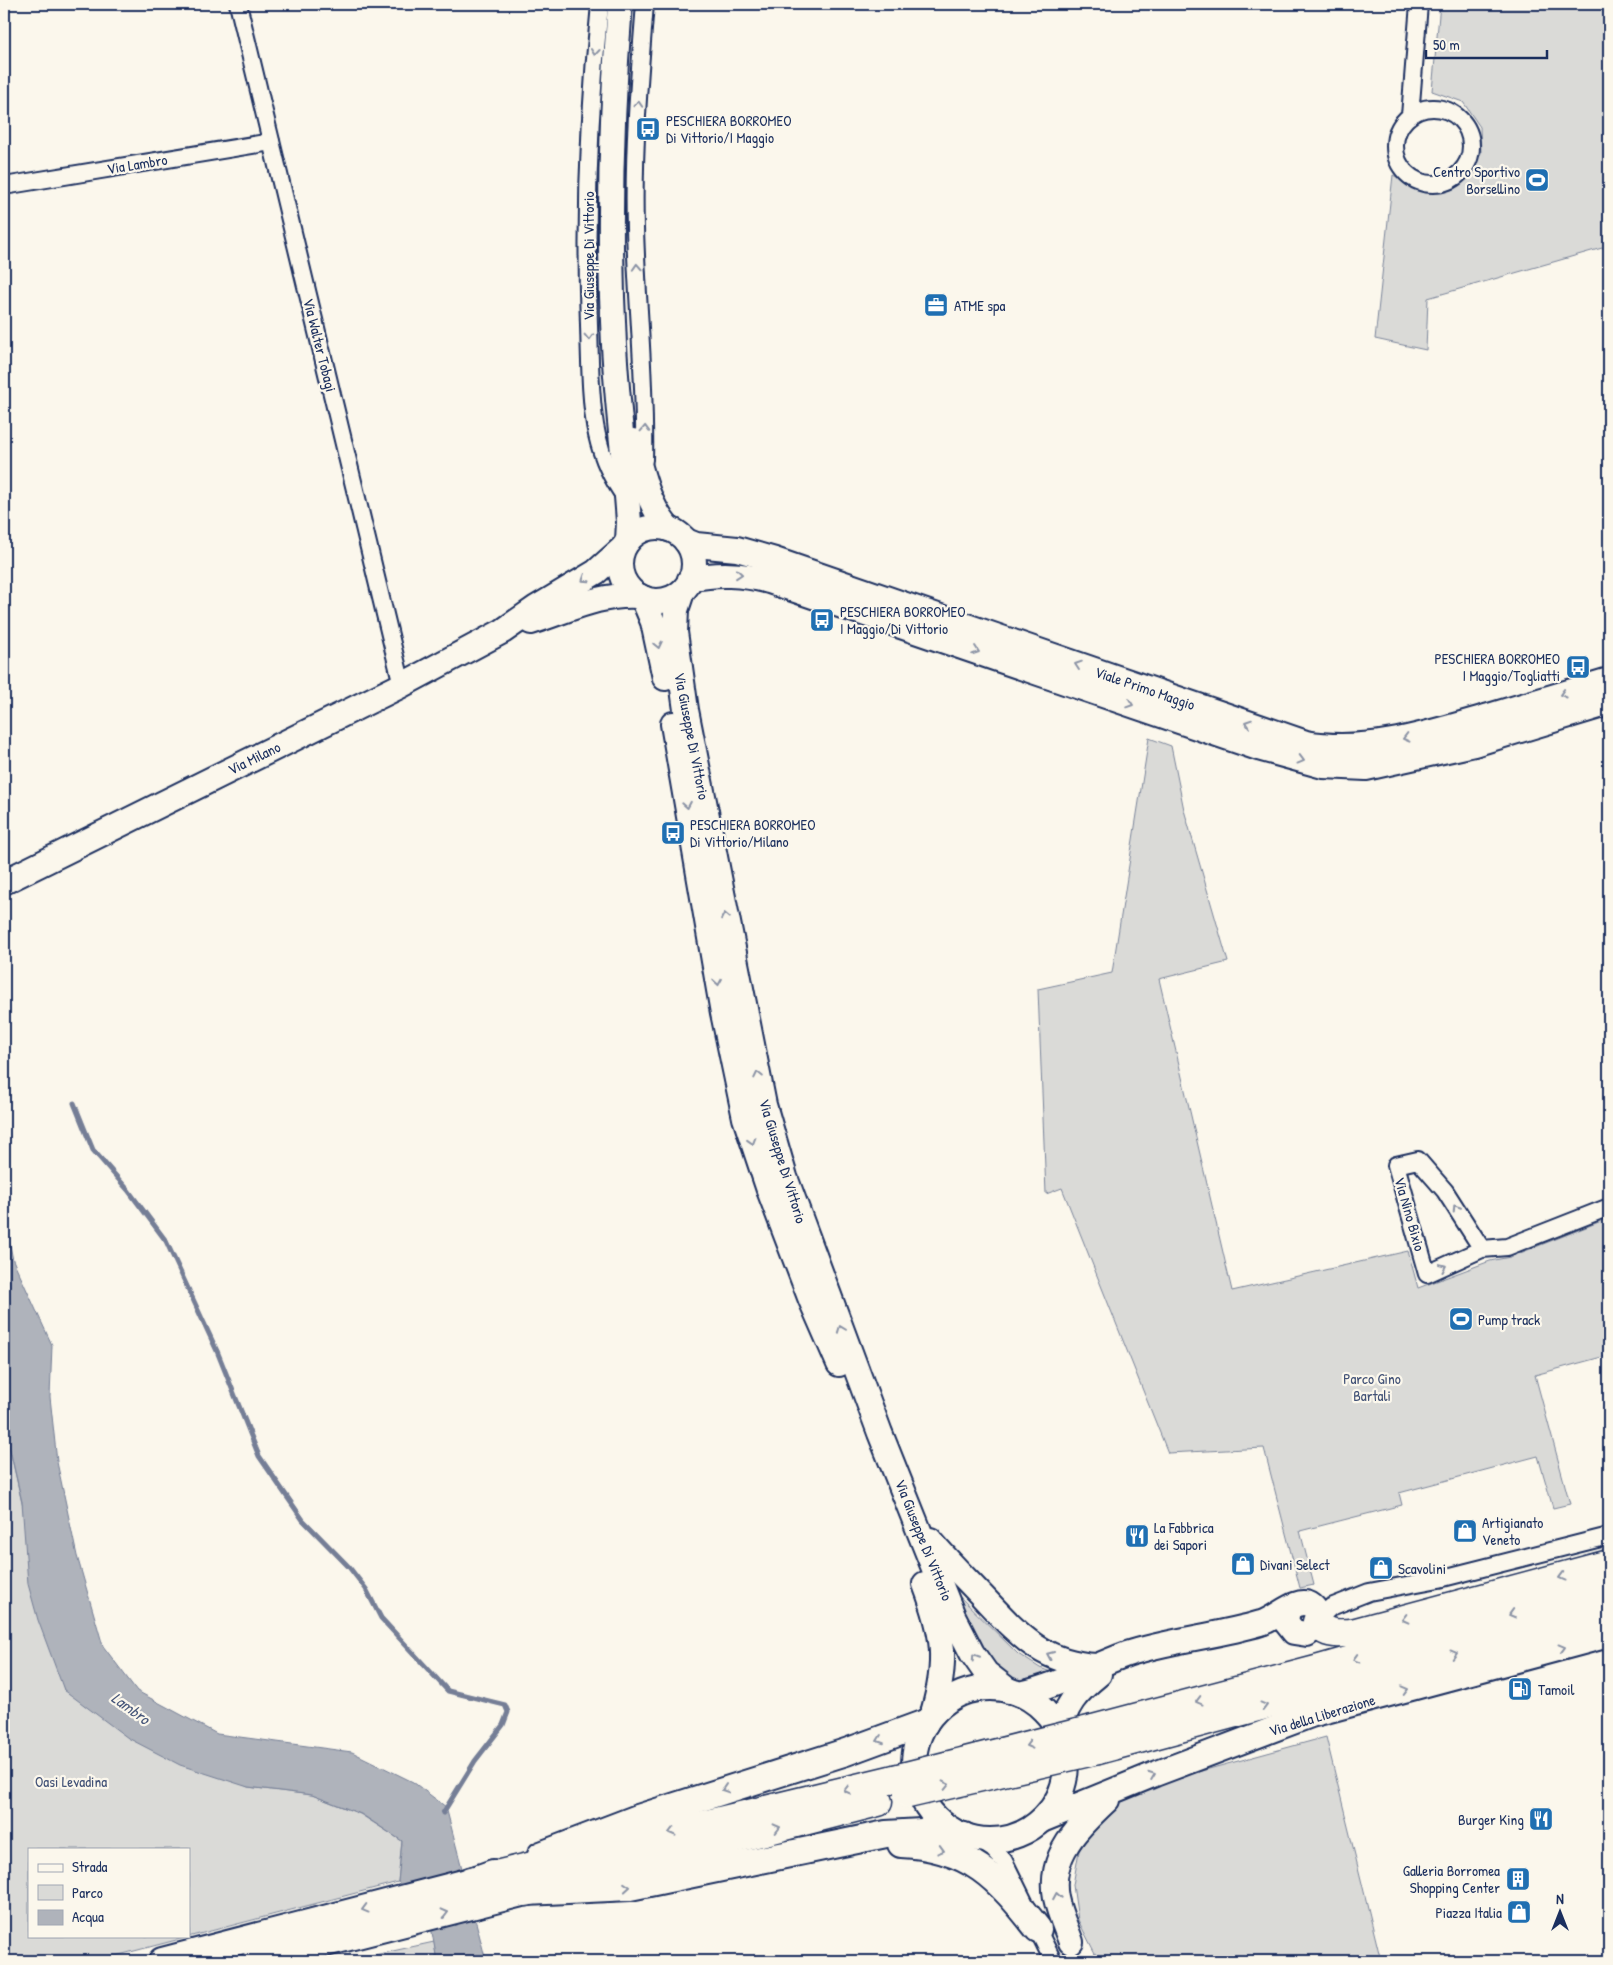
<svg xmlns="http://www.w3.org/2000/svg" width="1613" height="1965" viewBox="0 0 1613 1965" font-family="'Patrick Hand',sans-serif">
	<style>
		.green { fill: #dadad7; stroke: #7a849a; fill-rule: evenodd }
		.water { fill: #afb3bb; stroke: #747e96 }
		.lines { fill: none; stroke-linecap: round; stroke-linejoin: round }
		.stream { stroke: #747e96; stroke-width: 5 }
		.street-casing { stroke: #1b2f5e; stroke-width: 20 }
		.secondary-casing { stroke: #1b2f5e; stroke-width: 28 }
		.primary-casing { stroke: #1b2f5e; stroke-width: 30 }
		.highway-casing { stroke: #1b2f5e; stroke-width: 31 }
		.street { stroke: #fbf7ec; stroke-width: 16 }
		.secondary { stroke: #fbf7ec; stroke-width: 24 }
		.primary { stroke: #fbf7ec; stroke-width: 26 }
		.highway { stroke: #fbf7ec; stroke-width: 28 }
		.highway-bridge-casing { stroke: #1b2f5e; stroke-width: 31; stroke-linecap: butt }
		.highway-bridge { stroke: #fbf7ec; stroke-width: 28 }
		.oneway { stroke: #8b93a5 }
		.labels { text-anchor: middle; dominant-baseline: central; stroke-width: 4.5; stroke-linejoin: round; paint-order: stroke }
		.poi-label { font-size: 15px; fill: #1b2f5e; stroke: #fbf7ec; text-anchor: start }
		.street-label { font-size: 15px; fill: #1b2f5e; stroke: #fbf7ec }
		.park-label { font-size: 15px; fill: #415176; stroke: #fbf7ec }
		.water-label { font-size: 16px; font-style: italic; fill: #47577a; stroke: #fbf7ec }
	</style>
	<rect width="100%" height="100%" fill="#fbf7ec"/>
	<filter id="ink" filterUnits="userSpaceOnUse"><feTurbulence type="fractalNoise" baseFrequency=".02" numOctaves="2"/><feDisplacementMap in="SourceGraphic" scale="10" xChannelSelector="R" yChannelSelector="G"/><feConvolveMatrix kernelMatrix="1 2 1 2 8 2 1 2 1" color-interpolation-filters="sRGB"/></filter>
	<g filter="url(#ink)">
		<!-- green -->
		<g class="green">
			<polygon points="1440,4 1609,4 1609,246 1428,298 1426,350 1375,339 1393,175 1425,192 1461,184 1481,153 1480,127 1463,102 1432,91"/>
			<polygon points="1149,738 1171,746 1184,810 1228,962 1159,979 1232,1291 1408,1251 1418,1288 1490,1261 1510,1257 1609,1218 1609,1355 1535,1375 1570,1504 1553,1508 1538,1456 1399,1493 1402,1505 1300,1531 1314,1585 1300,1588 1264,1448 1168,1453 1062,1188 1046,1194 1038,989 1112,973"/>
			<path d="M 4,1362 L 8,1441 L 64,1690 L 248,1787 L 312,1795 L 360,1814 L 402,1841 L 398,1882 L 96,1961 L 4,1961 ZM 29,1849 L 189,1849 L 189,1936 L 29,1936 Z"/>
			<path d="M 951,1588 L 1018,1654 L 1040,1668 L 1059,1675 L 1016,1683 C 984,1661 969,1622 951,1588 Z"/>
			<polygon points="1326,1737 1381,1961 1099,1961 1078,1920 1073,1885 1079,1851 1103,1812 1132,1790"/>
			<polygon points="434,1942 437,1961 347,1961"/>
		</g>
		<!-- water -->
		<polygon class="water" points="4,1216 13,1260 52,1345 50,1397 57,1462 77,1556 103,1646 137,1691 217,1734 352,1752 413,1782 446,1807 486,1961 437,1961 428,1909 398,1882 402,1841 361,1814 312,1795 248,1787 180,1765 128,1738 64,1690 38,1620 28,1584 22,1502 8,1441 4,1362"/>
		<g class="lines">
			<!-- stream -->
			<polyline class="stream" points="74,1103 93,1150 128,1190 166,1241 217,1351 259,1456 303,1520 349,1567 366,1589 381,1618 448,1691 505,1705 508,1712 503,1725 475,1761 443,1813"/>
			<defs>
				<g id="street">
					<polyline points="238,4 402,685"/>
					<path d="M 600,4 C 589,111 585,218 589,325 C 590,357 590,405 597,435 C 602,457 611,478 625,497"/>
					<circle cx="1433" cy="146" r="38"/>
					<polyline points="1410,116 1419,4"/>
					<polyline points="4,186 271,142"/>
					<path d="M 644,460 C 646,383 637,306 635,228 C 633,153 639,78 645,4"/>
					<polyline points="1482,1249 1445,1191 1418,1160 1396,1165 1427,1274 1482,1249 1507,1247 1609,1207"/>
					<polyline points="1317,1620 1331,1607 1369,1592 1439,1579 1609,1536"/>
					<polyline points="979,1840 993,1849 1004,1861 1053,1961"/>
				</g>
				<g id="secondary">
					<path d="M 620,4 C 611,117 608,231 614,345 C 617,404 625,463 629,522 L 628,541"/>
					<path d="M 633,441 C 641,471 648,506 669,529"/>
					<circle cx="657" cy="564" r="37"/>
					<path d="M 686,541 L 696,545 L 737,549 L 775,560 L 1306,743 C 1367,754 1430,733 1489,716 C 1529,704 1569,692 1609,680"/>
					<path d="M 690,579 C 718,573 741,574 769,581 L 1258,748 L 1323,766 L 1366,768 L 1474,744 L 1609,703"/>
					<polyline points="682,592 676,610 675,632 686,710 764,1105 785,1177 880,1433 953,1616 972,1653 986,1673 1009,1691"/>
					<polyline points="643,598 653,622 665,678"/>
					<path d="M 531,622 C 567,611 600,593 639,596"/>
					<polyline points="673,724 723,1013 745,1118 769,1190 811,1300 839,1364"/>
					<polyline points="4,882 402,685 503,631 536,608 596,572 623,548"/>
					<path d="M 930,1540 C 947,1560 965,1578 983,1597 C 1018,1634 1042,1663 1097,1666"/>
					<path d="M 925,1584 C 944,1634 948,1661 933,1713"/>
					<circle cx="990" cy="1764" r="76"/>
					<path d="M 1020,1694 C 1058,1686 1091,1667 1127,1654 C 1170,1640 1218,1636 1261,1623 C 1276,1619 1298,1595 1312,1606 C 1322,1614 1317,1628 1307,1634 L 1294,1632 L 1286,1622 L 1288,1609"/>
					<path d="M 1060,1735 C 1063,1706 1078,1691 1099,1674"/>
					<polyline points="1042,1820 1155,1774 1311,1715 1609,1635"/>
					<path d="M 1071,1942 C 1066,1928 1059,1913 1056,1898 C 1048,1855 1079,1826 1107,1800"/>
				</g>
				<g id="primary">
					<path d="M 901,1844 C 970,1847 998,1878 1038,1929"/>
					<polyline points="541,1855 638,1818 846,1752 925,1723"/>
					<polyline points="162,1961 471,1881 493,1873"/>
					<polyline points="255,1961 526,1892 630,1887 886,1834 939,1831 964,1836"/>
				</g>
				<g id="highway">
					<path d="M 1317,1622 C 1324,1636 1343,1634 1356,1632 L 1609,1564"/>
					<polyline points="1093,1729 1316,1670 1609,1587"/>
					<polyline points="1098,1750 1609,1612"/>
					<polyline points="471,1881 894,1779"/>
					<polyline points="526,1892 878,1802"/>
				</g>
			</defs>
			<!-- street casing -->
			<use href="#street" class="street-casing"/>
			<!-- secondary casing -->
			<use href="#secondary" class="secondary-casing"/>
			<!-- primary casing -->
			<use href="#primary" class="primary-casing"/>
			<!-- highway casing -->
			<use href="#highway" class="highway-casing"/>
			<!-- street -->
			<use href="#street" class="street"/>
			<!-- secondary -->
			<use href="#secondary" class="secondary"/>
			<!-- primary -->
			<use href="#primary" class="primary"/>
			<!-- highway -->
			<use href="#highway" class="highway"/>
			<defs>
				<g id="highway-bridge">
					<polyline points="894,1779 1093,1729"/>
					<polyline points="908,1794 1098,1750"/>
				</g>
			</defs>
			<!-- highway-bridge casing -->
			<use href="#highway-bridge" class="highway-bridge-casing"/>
			<!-- highway-bridge -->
			<use href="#highway-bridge" class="highway-bridge"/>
		</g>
		<!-- one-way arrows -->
		<defs><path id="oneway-chevron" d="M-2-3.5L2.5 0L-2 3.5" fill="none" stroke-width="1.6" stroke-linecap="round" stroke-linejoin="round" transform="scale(1.25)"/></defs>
		<g class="oneway">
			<use href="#oneway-chevron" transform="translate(595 52) rotate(96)"/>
			<use href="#oneway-chevron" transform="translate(638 104) rotate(-87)"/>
			<use href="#oneway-chevron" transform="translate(637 267) rotate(-93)"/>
			<use href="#oneway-chevron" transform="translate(589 337) rotate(88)"/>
			<use href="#oneway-chevron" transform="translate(645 429) rotate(-88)"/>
			<use href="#oneway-chevron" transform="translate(739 574) rotate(5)"/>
			<use href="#oneway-chevron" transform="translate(585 579) rotate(147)"/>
			<use href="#oneway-chevron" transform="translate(658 645) rotate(78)"/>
			<use href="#oneway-chevron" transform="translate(976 651) rotate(19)"/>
			<use href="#oneway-chevron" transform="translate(1078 665) rotate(-161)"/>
			<use href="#oneway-chevron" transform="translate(1563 694) rotate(163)"/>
			<use href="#oneway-chevron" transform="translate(1130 704) rotate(19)"/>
			<use href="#oneway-chevron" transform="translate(1248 723) rotate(-161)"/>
			<use href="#oneway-chevron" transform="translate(1406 738) rotate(166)"/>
			<use href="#oneway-chevron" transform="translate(1301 760) rotate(15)"/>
			<use href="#oneway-chevron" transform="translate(687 805) rotate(80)"/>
			<use href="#oneway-chevron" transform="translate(725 916) rotate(-101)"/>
			<use href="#oneway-chevron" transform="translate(718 982) rotate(81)"/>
			<use href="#oneway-chevron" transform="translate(758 1075) rotate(-102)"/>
			<use href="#oneway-chevron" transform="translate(752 1141) rotate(73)"/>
			<use href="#oneway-chevron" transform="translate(1456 1208) rotate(-123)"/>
			<use href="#oneway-chevron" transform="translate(1443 1267) rotate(-24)"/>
			<use href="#oneway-chevron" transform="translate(841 1329) rotate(-111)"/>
			<use href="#oneway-chevron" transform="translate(1562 1577) rotate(165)"/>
			<use href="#oneway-chevron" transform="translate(1512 1614) rotate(164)"/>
			<use href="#oneway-chevron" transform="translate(1405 1619) rotate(166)"/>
			<use href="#oneway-chevron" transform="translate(1562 1648) rotate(-15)"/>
			<use href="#oneway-chevron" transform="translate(1454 1654) rotate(-15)"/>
			<use href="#oneway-chevron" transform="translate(1050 1655) rotate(-156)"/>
			<use href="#oneway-chevron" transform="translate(975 1657) rotate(-123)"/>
			<use href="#oneway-chevron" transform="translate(1356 1659) rotate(164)"/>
			<use href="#oneway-chevron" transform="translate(1405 1690) rotate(-15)"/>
			<use href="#oneway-chevron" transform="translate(1199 1701) rotate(165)"/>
			<use href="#oneway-chevron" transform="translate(1264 1706) rotate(-15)"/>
			<use href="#oneway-chevron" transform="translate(880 1740) rotate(160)"/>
			<use href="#oneway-chevron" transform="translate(1029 1745) rotate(166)"/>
			<use href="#oneway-chevron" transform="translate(1152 1775) rotate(-21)"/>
			<use href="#oneway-chevron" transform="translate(946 1785) rotate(-13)"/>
			<use href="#oneway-chevron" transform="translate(725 1789) rotate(162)"/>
			<use href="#oneway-chevron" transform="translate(847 1790) rotate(166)"/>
			<use href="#oneway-chevron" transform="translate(777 1828) rotate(-14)"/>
			<use href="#oneway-chevron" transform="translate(672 1832) rotate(166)"/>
			<use href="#oneway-chevron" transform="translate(941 1850) rotate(16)"/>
			<use href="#oneway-chevron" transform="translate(627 1887) rotate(-5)"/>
			<use href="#oneway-chevron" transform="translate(1057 1896) rotate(-100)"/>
			<use href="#oneway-chevron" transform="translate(365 1909) rotate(165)"/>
			<use href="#oneway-chevron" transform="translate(445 1913) rotate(-14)"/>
		</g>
	</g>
	<!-- icons -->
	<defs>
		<symbol id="bus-square" viewBox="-11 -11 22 22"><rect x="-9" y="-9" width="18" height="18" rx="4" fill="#1f6fb2" stroke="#fbf7ec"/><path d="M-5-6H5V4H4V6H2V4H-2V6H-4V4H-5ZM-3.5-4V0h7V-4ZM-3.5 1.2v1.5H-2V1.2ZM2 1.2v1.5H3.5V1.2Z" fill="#fff"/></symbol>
		<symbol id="stadium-square" viewBox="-11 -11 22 22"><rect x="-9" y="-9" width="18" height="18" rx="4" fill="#1f6fb2" stroke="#fbf7ec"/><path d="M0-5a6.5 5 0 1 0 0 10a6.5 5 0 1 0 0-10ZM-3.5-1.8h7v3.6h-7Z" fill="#fff"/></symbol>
		<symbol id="office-square" viewBox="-11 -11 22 22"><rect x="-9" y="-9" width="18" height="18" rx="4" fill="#1f6fb2" stroke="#fbf7ec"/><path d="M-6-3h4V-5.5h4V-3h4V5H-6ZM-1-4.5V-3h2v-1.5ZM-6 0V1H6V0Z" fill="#fff"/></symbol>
		<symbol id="shop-square" viewBox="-11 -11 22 22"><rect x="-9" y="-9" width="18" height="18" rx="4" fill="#1f6fb2" stroke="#fbf7ec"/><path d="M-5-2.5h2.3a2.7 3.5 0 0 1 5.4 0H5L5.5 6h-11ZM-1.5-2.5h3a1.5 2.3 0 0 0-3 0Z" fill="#fff"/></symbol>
		<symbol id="restaurant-square" viewBox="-11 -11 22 22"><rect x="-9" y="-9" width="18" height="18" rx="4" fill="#1f6fb2" stroke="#fbf7ec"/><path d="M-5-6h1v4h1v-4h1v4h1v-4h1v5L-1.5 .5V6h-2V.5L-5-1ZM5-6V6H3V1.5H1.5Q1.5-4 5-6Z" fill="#fff"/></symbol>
		<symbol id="fuel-square" viewBox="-11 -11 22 22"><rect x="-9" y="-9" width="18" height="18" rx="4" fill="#1f6fb2" stroke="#fbf7ec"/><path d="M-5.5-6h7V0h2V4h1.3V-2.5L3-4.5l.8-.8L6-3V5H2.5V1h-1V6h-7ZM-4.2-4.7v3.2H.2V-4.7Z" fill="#fff"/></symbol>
		<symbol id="building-square" viewBox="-11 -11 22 22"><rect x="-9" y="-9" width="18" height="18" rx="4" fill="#1f6fb2" stroke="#fbf7ec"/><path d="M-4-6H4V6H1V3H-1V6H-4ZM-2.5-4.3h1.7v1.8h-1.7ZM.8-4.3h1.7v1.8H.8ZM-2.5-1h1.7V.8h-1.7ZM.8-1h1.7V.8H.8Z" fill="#fff"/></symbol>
	</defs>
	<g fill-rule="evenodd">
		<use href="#bus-square" x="634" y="115" width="28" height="28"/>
		<use href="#stadium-square" x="1523" y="166" width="28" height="28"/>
		<use href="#office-square" x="922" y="291" width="28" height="28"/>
		<use href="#bus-square" x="808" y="606" width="28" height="28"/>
		<use href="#bus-square" x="1564" y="653" width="28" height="28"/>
		<use href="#bus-square" x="659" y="819" width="28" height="28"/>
		<use href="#stadium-square" x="1447" y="1305" width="28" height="28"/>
		<use href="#shop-square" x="1451" y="1517" width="28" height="28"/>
		<use href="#restaurant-square" x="1123" y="1522" width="28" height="28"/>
		<use href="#shop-square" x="1229" y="1550" width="28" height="28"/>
		<use href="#shop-square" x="1367" y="1554" width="28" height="28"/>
		<use href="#fuel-square" x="1506" y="1675" width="28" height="28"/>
		<use href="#restaurant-square" x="1527" y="1805" width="28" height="28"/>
		<use href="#building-square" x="1504" y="1865" width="28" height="28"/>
		<use href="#shop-square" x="1505" y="1898" width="28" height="28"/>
	</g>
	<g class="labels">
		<!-- poi labels -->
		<g class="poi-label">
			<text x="666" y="120">PESCHIERA BORROMEO<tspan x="666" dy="17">Di Vittorio/I Maggio</tspan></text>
			<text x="1520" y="171" text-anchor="end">Centro Sportivo<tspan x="1520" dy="17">Borsellino</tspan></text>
			<text x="954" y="305">ATME spa</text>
			<text x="840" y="611">PESCHIERA BORROMEO<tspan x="840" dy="17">I Maggio/Di Vittorio</tspan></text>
			<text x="1560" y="658" text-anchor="end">PESCHIERA BORROMEO<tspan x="1560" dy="17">I Maggio/Togliatti</tspan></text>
			<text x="690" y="824">PESCHIERA BORROMEO<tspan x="690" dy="17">Di Vittorio/Milano</tspan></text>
			<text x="1478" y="1319">Pump track</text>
			<text x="1482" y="1522">Artigianato<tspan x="1482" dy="17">Veneto</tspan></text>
			<text x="1154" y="1527">La Fabbrica<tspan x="1154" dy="17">dei Sapori</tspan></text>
			<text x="1260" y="1564">Divani Select</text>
			<text x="1398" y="1568">Scavolini</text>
			<text x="1538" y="1689">Tamoil</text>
			<text x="1524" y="1819" text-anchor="end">Burger King</text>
			<text x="1500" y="1870" text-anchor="end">Galleria Borromea<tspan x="1500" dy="17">Shopping Center</tspan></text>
			<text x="1502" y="1912" text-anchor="end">Piazza Italia</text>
		</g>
		<!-- street labels -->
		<g class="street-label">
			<text transform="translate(137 164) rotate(-9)">Via Lambro</text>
			<text transform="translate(588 256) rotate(-90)">Via Giuseppe Di Vittorio</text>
			<text transform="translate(320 345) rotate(76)">Via Walter Tobagi</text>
			<text transform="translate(1145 688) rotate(19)">Viale Primo Maggio</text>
			<text transform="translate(692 736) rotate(79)">Via Giuseppe Di Vittorio</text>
			<text transform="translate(254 758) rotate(-26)">Via Milano</text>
			<text transform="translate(783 1161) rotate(73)">Via Giuseppe Di Vittorio</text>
			<text transform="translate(1410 1214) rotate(74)">Via Nino Bixio</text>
			<text transform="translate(924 1540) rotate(68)">Via Giuseppe Di Vittorio</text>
			<text transform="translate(1322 1715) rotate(-17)">Via della Liberazione</text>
		</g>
		<!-- park labels -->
		<g class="park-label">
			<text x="1372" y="1378">Parco Gino<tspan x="1372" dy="17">Bartali</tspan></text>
			<text x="71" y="1781">Oasi Levadina</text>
		</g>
		<!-- water labels -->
		<g class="water-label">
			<text transform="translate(131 1708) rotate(36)">Lambro</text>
		</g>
	</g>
	<!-- margin -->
	<rect width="1613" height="1965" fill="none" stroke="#fbf7ec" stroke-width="20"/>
	<rect x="10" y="10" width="1593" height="1945" fill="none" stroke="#1b2f5e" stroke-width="2" filter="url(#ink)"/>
	<!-- legend -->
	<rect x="28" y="1848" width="162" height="90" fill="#fbf7ec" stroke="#a1a7b3"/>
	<rect x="38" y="1864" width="25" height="8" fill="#fbf7ec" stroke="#a1a7b3"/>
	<text x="72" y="1872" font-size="15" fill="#1b2f5e">Strada</text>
	<rect x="38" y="1885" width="25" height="15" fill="#dadad7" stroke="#a1a7b3"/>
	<text x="72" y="1898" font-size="15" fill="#1b2f5e">Parco</text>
	<rect x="38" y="1910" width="25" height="15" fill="#afb3bb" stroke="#a1a7b3"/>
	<text x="72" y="1922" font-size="15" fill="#1b2f5e">Acqua</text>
	<!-- north arrow -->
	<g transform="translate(1560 1912)" stroke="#fbf7ec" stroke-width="4" paint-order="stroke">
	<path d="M0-4L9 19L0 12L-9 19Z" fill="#1b2f5e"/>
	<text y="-8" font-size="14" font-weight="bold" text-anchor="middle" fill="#1b2f5e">N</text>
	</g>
	<!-- scale -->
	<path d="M1426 50v8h121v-8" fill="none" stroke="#1b2f5e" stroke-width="2.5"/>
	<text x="1433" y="50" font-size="15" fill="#1b2f5e" stroke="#fbf7ec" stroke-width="4" paint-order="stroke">50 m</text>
</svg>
